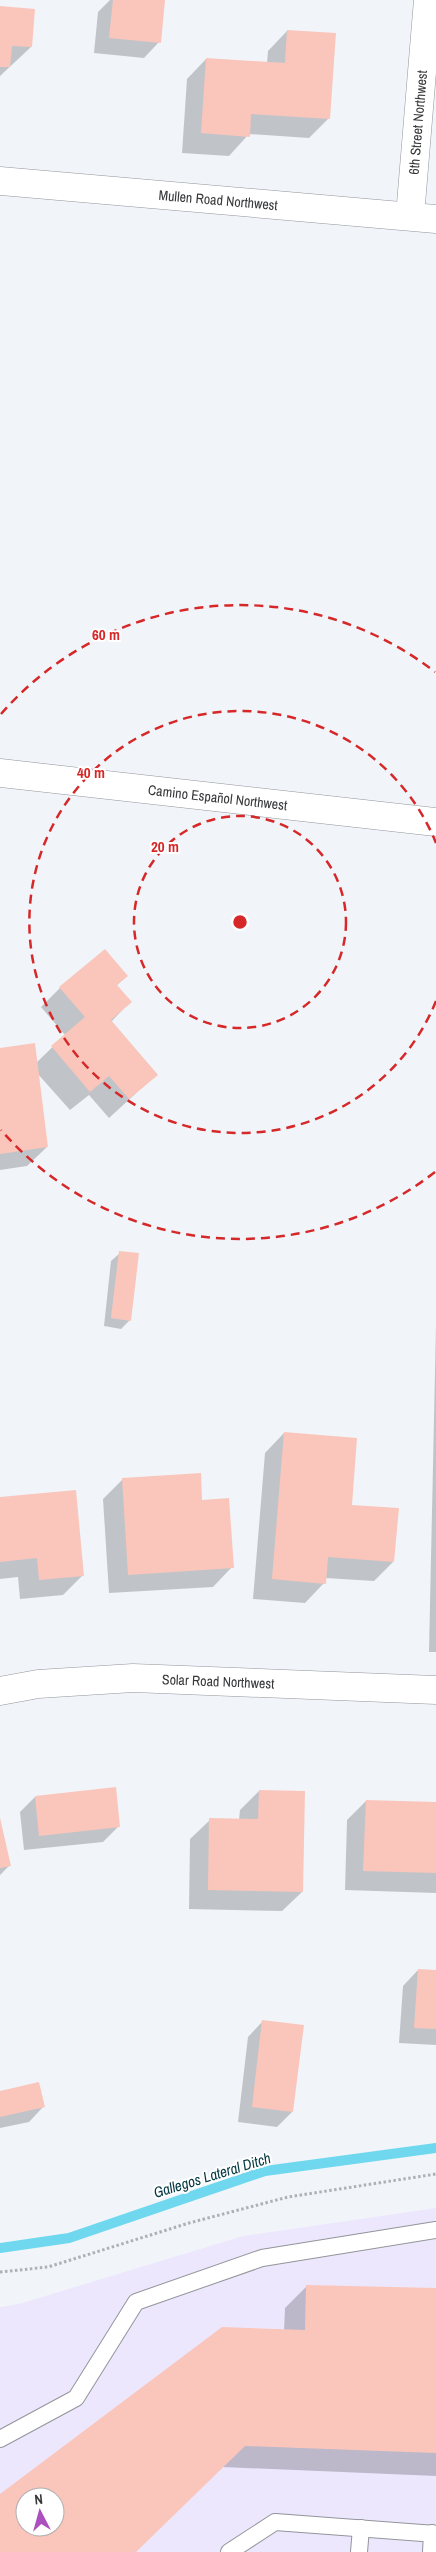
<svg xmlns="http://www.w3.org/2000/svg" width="436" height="2552" viewBox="0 0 436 2552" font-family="'Archivo Narrow',sans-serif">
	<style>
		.commercial { fill: #ece7fd; fill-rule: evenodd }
		.shadow { fill: #0003; fill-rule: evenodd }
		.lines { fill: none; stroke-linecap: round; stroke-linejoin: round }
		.stream { stroke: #6fd8ef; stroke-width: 10 }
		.building { fill: #fac6bc; fill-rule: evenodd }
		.service-casing { stroke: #92959a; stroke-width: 18 }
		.minor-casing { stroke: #92959a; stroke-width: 29 }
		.path { stroke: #aeb0b4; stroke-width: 3; stroke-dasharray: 2.5 2.5; stroke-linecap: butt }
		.service { stroke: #fff; stroke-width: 16 }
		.minor { stroke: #fff; stroke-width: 28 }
		.ring { fill: none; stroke: #d62828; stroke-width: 2.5; stroke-dasharray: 9 6 }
		.labels { text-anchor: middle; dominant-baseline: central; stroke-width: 4; stroke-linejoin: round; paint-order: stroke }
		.street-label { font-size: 14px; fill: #37383a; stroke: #fff }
		.water-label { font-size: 15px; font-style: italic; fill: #053943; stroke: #fff }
		.centre { fill: #d62828; stroke: #fff; stroke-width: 2.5 }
		.ring-label { font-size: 15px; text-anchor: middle; font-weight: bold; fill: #d62828; stroke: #fff; stroke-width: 4; stroke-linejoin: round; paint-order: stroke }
	</style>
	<rect width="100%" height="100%" fill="#f1f5fa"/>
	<!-- commercial -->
	<path class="commercial" d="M 436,2208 L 436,2552 L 0,2552 L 0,2307 L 19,2304 L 243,2236 ZM 25,2497 L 55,2497 L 55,2527 L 25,2527 Z"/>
	<!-- shadow -->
	<g class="shadow">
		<polygon points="110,0 152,0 159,42 144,58 94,53 98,12"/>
		<polygon points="0,7 31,47 0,76"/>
		<polygon points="287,31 329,118 309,138 249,134 229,156 182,153 187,79 206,59 267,63 268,51"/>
		<polygon points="127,976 116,986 130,1002 111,1022 157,1074 109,1118 89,1095 70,1110 37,1073 47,1147 27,1166 0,1170 0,1049 36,1063 65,1035 41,1007 60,988"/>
		<polygon points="120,1253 130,1320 121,1329 104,1326 111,1261"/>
		<polygon points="436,1324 436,1652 429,1652"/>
		<polygon points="284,1433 351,1506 393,1562 374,1581 325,1578 324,1583 305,1603 253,1599 265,1453"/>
		<polygon points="123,1479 201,1501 232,1567 213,1587 109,1593 103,1499"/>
		<polygon points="0,1498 83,1575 63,1595 20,1599 18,1577 0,1579"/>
		<polygon points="259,1791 302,1892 282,1911 189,1909 190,1839 210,1820 239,1820 240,1810"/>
		<polygon points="35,1797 118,1827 103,1842 24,1850 20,1812"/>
		<polygon points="366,1801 436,1803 436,1893 345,1890 347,1820"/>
		<polygon points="0,1820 10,1865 0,1875"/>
		<polygon points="418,1970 436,1972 436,2045 399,2043 403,1986"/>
		<polygon points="263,2021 292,2112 277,2127 238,2122 248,2037"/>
		<polygon points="0,2092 44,2106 29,2122 0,2128"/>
		<path d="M 307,2286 L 436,2290 L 436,2476 L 222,2467 L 135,2552 L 0,2552 L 0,2496 L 284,2331 L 285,2308 ZM 25,2497 L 55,2497 L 55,2527 L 25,2527 Z"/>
	</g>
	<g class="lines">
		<!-- stream -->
		<polyline class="stream" points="0,2248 69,2238 265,2171 436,2148"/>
	</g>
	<!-- building -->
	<g class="building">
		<polygon points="113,0 165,0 161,43 109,38"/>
		<polygon points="0,6 35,9 32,47 12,46 10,67 0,67"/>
		<polygon points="287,30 336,33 330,119 251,114 250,137 201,133 206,58 285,63"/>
		<polygon points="105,949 128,976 117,985 132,1002 111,1020 158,1075 129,1099 109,1076 90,1092 51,1046 85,1017 59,987"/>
		<polygon points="35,1043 48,1147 0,1154 0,1048"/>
		<polygon points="119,1251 139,1253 131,1321 111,1318"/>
		<polygon points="284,1432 357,1438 352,1505 399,1508 394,1562 328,1557 326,1584 272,1579"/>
		<polygon points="201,1473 202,1500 229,1498 234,1568 128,1575 122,1478"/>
		<polygon points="76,1490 84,1576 39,1580 37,1558 0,1562 0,1497"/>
		<polygon points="116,1787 120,1827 39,1836 35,1796"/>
		<polygon points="259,1790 305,1791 303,1892 208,1890 209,1818 258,1819"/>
		<polygon points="366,1800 436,1802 436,1873 363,1871"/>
		<polygon points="0,1818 11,1866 0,1868"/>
		<polygon points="418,1969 436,1970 436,2029 414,2028"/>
		<polygon points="262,2020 304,2025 293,2112 252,2107"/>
		<polygon points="39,2082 45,2107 0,2117 0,2091"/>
		<path d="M 306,2285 L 436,2288 L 436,2453 L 245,2446 L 136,2552 L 0,2552 L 0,2494 L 222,2327 L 305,2330 ZM 25,2497 L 55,2497 L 55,2527 L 25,2527 Z"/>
	</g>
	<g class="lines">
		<defs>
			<g id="service">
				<polyline points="0,2439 76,2398 136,2302 262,2258 436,2230"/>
				<polyline points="229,2552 275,2522 436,2534"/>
				<polyline points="359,2552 361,2528"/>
				<polyline points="431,2552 432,2533"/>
			</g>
			<g id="minor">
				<path id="s1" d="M 0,181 L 436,219"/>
				<path id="s2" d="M 410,216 L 428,0"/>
				<path id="s3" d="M 0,773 L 436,822"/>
				<path id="s4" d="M 0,1691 L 38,1684 L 133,1678 L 436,1690"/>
			</g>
		</defs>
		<!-- service casing -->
		<use href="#service" class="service-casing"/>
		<!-- minor casing -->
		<use href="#minor" class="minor-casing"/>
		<!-- path -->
		<polyline class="path" points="0,2272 48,2267 189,2223 288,2197 436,2174"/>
		<!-- service -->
		<use href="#service" class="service"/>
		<!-- minor -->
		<use href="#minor" class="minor"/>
	</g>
	<!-- distance rings -->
	<g class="ring">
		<circle cx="240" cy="922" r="106"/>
		<path d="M436 1001A211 211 0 1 1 436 843"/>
		<path d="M435 1172A317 317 0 0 1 1 1130M1 714A317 317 0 0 1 435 672"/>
	</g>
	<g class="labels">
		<!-- street labels -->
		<g class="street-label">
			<text stroke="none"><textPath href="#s2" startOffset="94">6th Street Northwest</textPath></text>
			<text stroke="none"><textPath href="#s1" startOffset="219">Mullen Road Northwest</textPath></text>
			<text stroke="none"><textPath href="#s3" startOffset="219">Camino Español Northwest</textPath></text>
			<text stroke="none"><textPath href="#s4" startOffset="219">Solar Road Northwest</textPath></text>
		</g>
		<!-- water labels -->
		<g class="water-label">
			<text transform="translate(212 2175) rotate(-17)">Gallegos Lateral Ditch</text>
		</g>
	</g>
	<circle cx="240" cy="922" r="8" class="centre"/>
	<g class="ring-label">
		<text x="106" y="640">60 m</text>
		<text x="91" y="778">40 m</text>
		<text x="165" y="852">20 m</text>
	</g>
	<!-- north arrow -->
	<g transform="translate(40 2512) rotate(354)"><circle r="24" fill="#ffffff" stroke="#afafb0"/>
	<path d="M0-4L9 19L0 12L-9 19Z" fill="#ab50bc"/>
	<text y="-8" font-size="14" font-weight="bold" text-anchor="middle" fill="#37383a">N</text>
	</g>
</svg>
